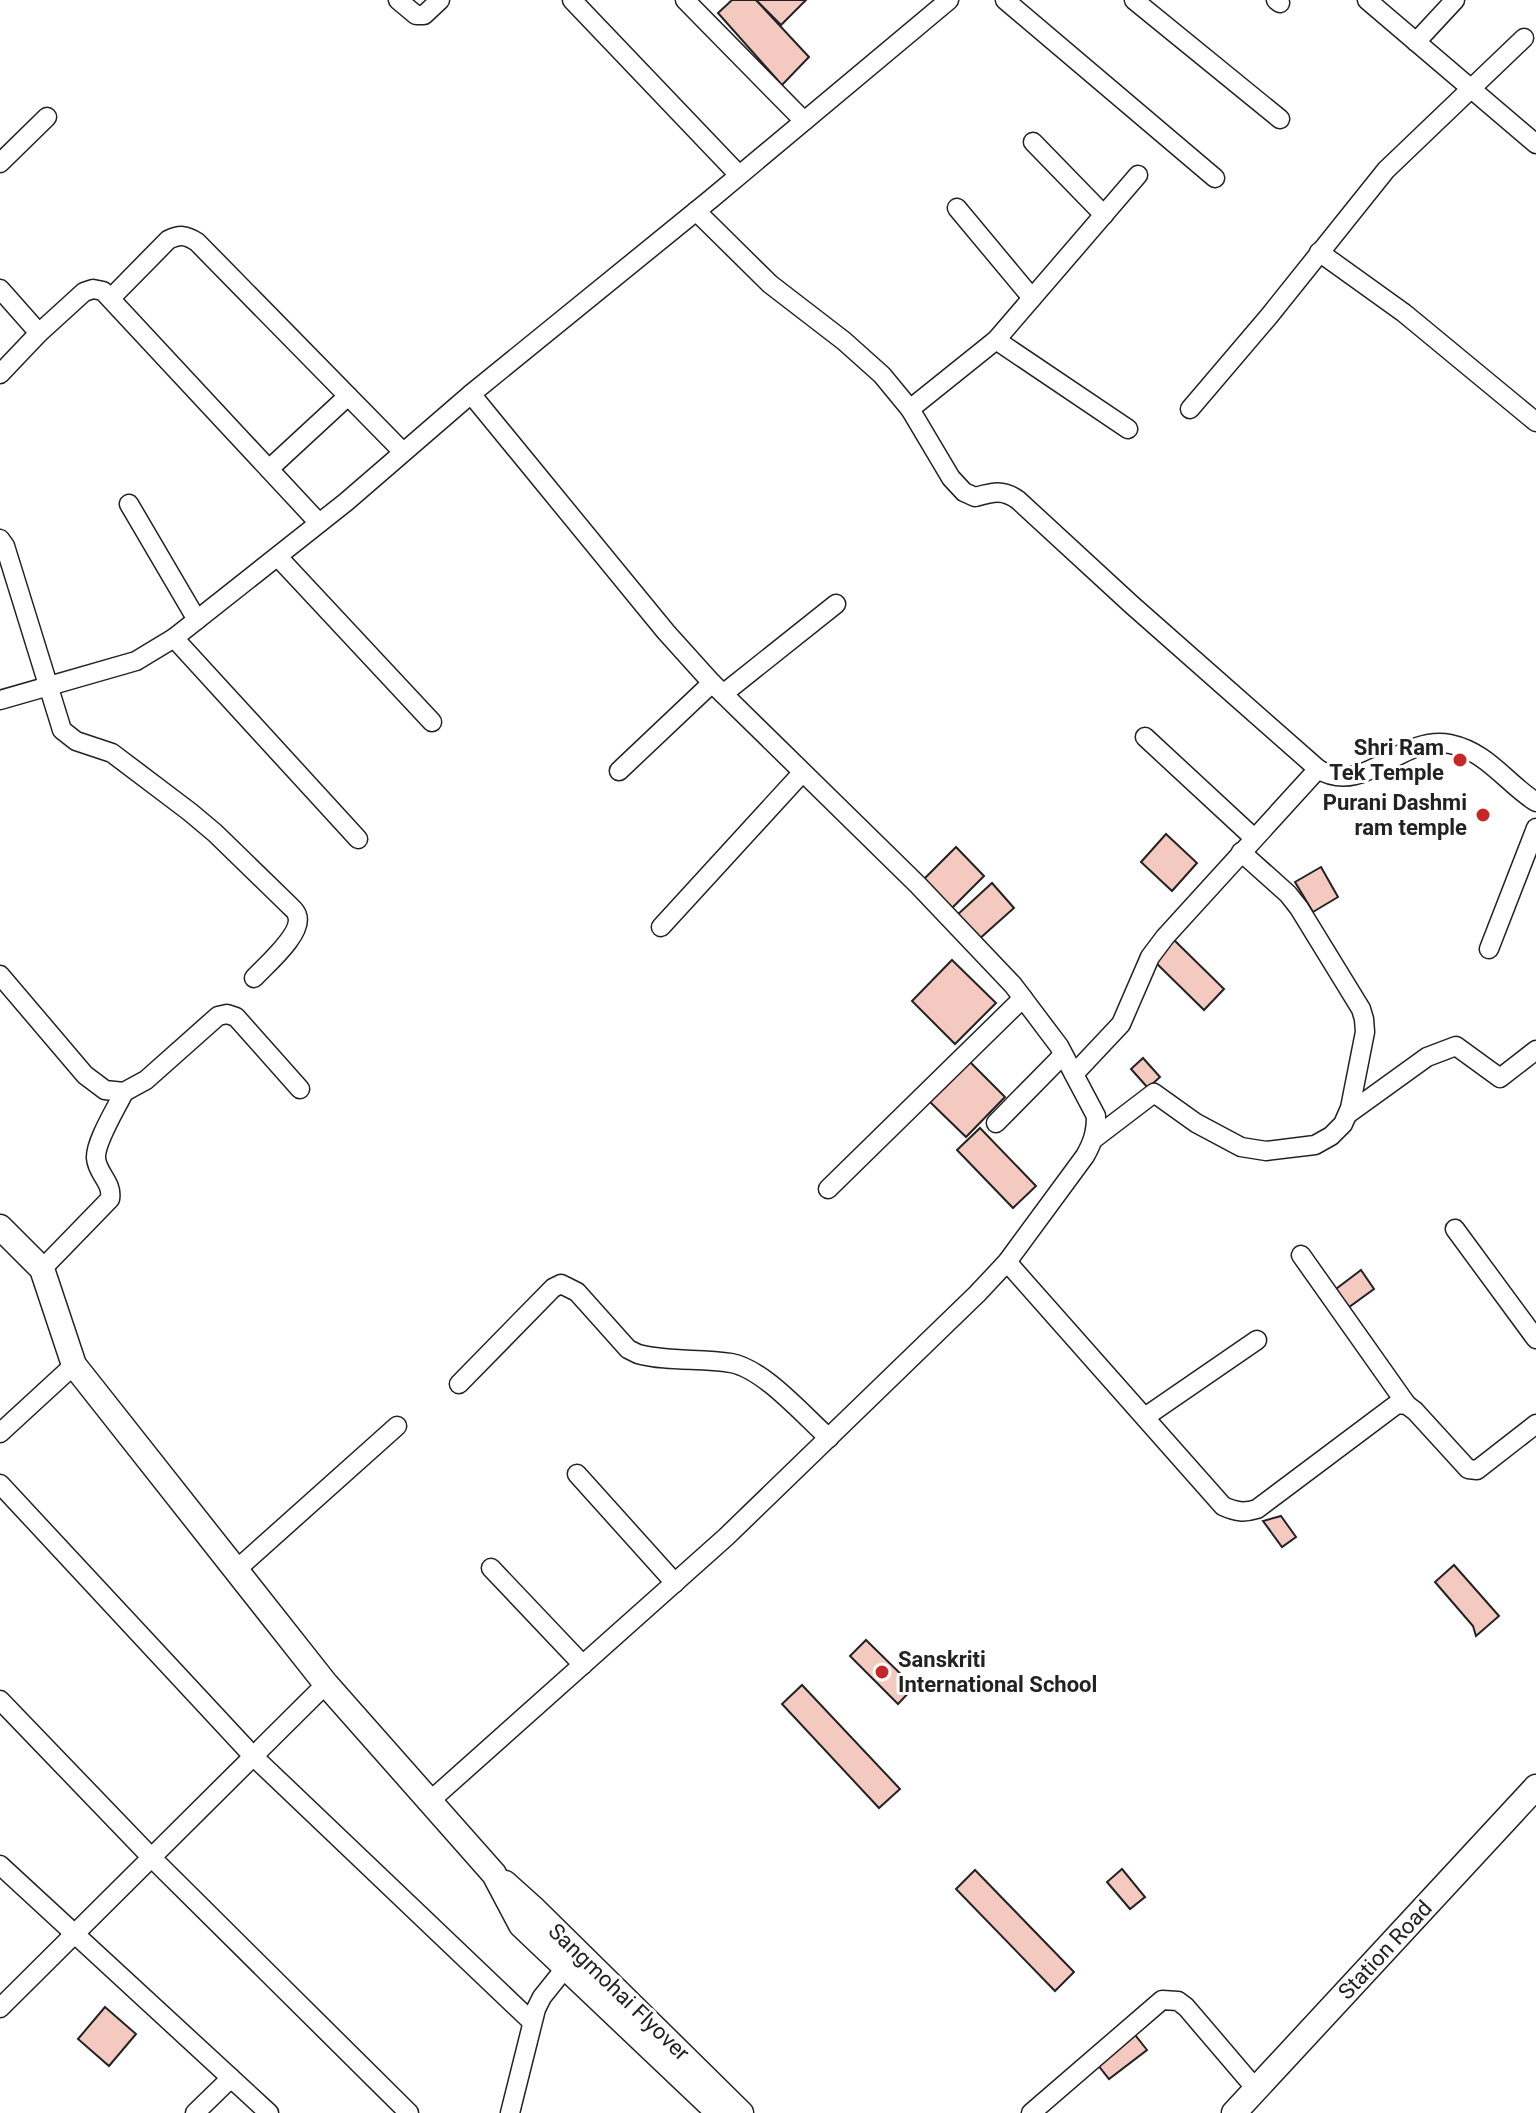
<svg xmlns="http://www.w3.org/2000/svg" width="1536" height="2113" viewBox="0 0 1536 2113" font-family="Roboto,sans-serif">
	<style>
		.building { fill: #f3c9c0; stroke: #222; stroke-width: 2 }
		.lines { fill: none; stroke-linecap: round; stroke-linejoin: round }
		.street-casing { stroke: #222; stroke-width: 21 }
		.secondary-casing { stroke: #222; stroke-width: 27 }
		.street { stroke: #fff; stroke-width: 18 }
		.secondary { stroke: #fff; stroke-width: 24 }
		.poi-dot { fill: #c62828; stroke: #fff; stroke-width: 3 }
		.labels { text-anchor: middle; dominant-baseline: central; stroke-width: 6; stroke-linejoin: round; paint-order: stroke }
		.poi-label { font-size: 22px; font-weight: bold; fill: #222; stroke: #fff; text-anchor: end }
		.street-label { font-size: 22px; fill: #222; stroke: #fff }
	</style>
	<rect width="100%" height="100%" fill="#fff"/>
	<!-- building -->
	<g class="building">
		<polygon points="732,0 756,0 809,57 782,85 718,13"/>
		<polygon points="756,0 806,0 781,25"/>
		<polygon points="1166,834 1197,863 1172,891 1141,862"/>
		<polygon points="956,847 984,876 947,913 918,885"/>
		<polygon points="1321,867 1338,897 1313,912 1295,882"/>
		<polygon points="992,883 1014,908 978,940 956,916"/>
		<polygon points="1170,936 1224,989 1204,1010 1150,957"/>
		<polygon points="952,960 996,1003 955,1044 912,1001"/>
		<polygon points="1143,1058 1160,1077 1148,1088 1131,1069"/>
		<polygon points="970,1062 1005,1097 966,1137 930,1102"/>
		<polygon points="980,1128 1036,1186 1013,1208 957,1150"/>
		<polygon points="1361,1270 1374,1289 1345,1310 1332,1292"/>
		<polygon points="1281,1516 1296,1537 1282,1547 1263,1521"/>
		<polygon points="1454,1565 1499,1616 1476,1636 1473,1626 1435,1582"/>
		<polygon points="866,1640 914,1687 898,1704 850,1656"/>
		<polygon points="802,1685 900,1789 879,1808 782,1704"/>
		<polygon points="1122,1869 1145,1897 1130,1909 1107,1882"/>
		<polygon points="975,1870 1074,1972 1055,1991 956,1889"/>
		<polygon points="105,2007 136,2034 109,2066 78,2039"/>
		<polygon points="1132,2031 1147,2050 1109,2079 1094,2060"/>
	</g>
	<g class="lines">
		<defs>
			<g id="street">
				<polyline points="398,0 416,15 424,15 440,0"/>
				<polyline points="572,0 739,175"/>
				<polyline points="685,0 804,121"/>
				<polyline points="1005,0 1215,178"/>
				<polyline points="1134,0 1280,119"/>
				<polyline points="1276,0 1280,3"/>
				<polyline points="1367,0 1536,144"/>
				<polyline points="1416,42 1455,0"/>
				<polyline points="1033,142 1104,215"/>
				<polyline points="0,163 47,117"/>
				<polyline points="957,208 1032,298"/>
				<path d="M 696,211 L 770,284 L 844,341 L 882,375 L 910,409 L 951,478 L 964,492 L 975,497 C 993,492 1003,489 1018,500 L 1132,605 L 1318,769 C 1365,798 1400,734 1450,744 C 1488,752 1506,783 1536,802"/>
				<polyline points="1319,252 1404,313 1536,422"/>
				<polyline points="0,289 39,333 84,292 93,289 103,291 319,523"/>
				<path d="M 111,298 L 168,240 C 180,234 186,235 197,242 L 403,452"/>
				<polyline points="996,340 1128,429"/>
				<polyline points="0,374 39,333"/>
				<polyline points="910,409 996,340 1138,175"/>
				<polyline points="1190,409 1270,315 1386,170 1524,38"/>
				<polyline points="269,469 348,396"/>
				<polyline points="129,504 197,620"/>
				<path d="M 0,539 L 5,546 L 62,730 L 76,741 L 112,753 L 190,812 L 215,833 L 289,905 C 292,908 296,911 297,915 C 304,933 266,965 254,978"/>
				<polyline points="278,557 432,722"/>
				<polyline points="174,638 358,839"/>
				<polyline points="723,694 836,604"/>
				<polyline points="0,700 136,661 174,638 346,502 471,394 711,199 949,0"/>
				<polyline points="1145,737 1254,838"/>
				<polyline points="619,771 712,683"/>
				<polyline points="661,927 802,773"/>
				<polyline points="1489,949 1536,828"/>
				<polyline points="0,975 85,1075 105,1090 124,1092 146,1080 218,1016 227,1014 236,1017 300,1089"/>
				<polyline points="1074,1074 1121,1024 1150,957 1165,937 1318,769"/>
				<polyline points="1348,1114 1427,1057 1456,1046 1500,1078 1536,1050"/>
				<polyline points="996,1123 1063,1055"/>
				<polyline points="1095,1138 1154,1093 1196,1123 1241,1147 1266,1151 1315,1145 1331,1136 1343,1124 1350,1108 1365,1032 1364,1019 1361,1009 1299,908 1288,894 1241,852"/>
				<polyline points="828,1189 1023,998"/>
				<polyline points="1455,1229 1536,1339"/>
				<polyline points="1301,1255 1407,1405"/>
				<path d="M 1007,1262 L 1223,1506 C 1236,1512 1244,1513 1257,1509 L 1397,1404 L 1407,1405 L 1415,1411 L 1468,1469 L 1477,1470 L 1536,1424"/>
				<path d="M 42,1269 L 110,1199 C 113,1182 97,1174 96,1158 C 95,1142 117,1107 124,1092"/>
				<path d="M 459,1384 L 553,1288 L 561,1284 L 577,1292 L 628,1349 L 638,1354 C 668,1362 700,1358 731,1363 C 764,1369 803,1415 829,1438"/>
				<polyline points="1145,1417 1257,1340"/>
				<polyline points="0,1433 74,1365"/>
				<polyline points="577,1474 675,1583"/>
				<polyline points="0,1484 253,1756 531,2021"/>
				<polyline points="491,1568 583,1665"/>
				<polyline points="236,1570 397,1426"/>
				<polyline points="0,1700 151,1857 409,2113"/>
				<path d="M 430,1801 L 726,1537 L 977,1294 L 1007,1262 L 1085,1156 C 1093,1142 1096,1132 1096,1116 L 1059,1046 L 1013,985 L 918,885 L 712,683 L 666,632 L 471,394"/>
				<polyline points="0,1865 269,2113"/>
				<polyline points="0,2008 326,1684"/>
				<polyline points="195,2113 231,2078"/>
				<polyline points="510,2113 536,2009 542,1997 566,1967"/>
				<polyline points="1031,2113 1162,2000 1178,2001 1186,2007 1256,2089"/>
			</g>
			<g id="secondary">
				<polyline points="0,1227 42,1269 74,1365 326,1684 494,1874 521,1925 719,2113"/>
				<polyline points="505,1883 535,1910 741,2113"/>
				<polyline points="1234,2113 1536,1787"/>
			</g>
		</defs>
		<!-- street casing -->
		<use href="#street" class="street-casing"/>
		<!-- secondary casing -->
		<use href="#secondary" class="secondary-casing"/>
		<!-- street -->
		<use href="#street" class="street"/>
		<!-- secondary -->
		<use href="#secondary" class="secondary"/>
	</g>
	<!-- markers -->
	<g class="poi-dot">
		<circle cx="1460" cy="760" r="8"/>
		<circle cx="1483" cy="815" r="8"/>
		<circle cx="882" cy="1672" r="8"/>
	</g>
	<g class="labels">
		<!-- poi labels -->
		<g class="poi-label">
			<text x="1444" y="747">Shri Ram<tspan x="1444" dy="25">Tek Temple</tspan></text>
			<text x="1467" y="802">Purani Dashmi<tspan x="1467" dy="25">ram temple</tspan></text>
			<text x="898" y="1659" text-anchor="start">Sanskriti<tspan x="898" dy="25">International School</tspan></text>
		</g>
		<!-- street labels -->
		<g class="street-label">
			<text transform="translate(1385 1950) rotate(-47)">Station Road</text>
			<text transform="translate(619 1992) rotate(44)">Sangmohai Flyover</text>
		</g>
	</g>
</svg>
